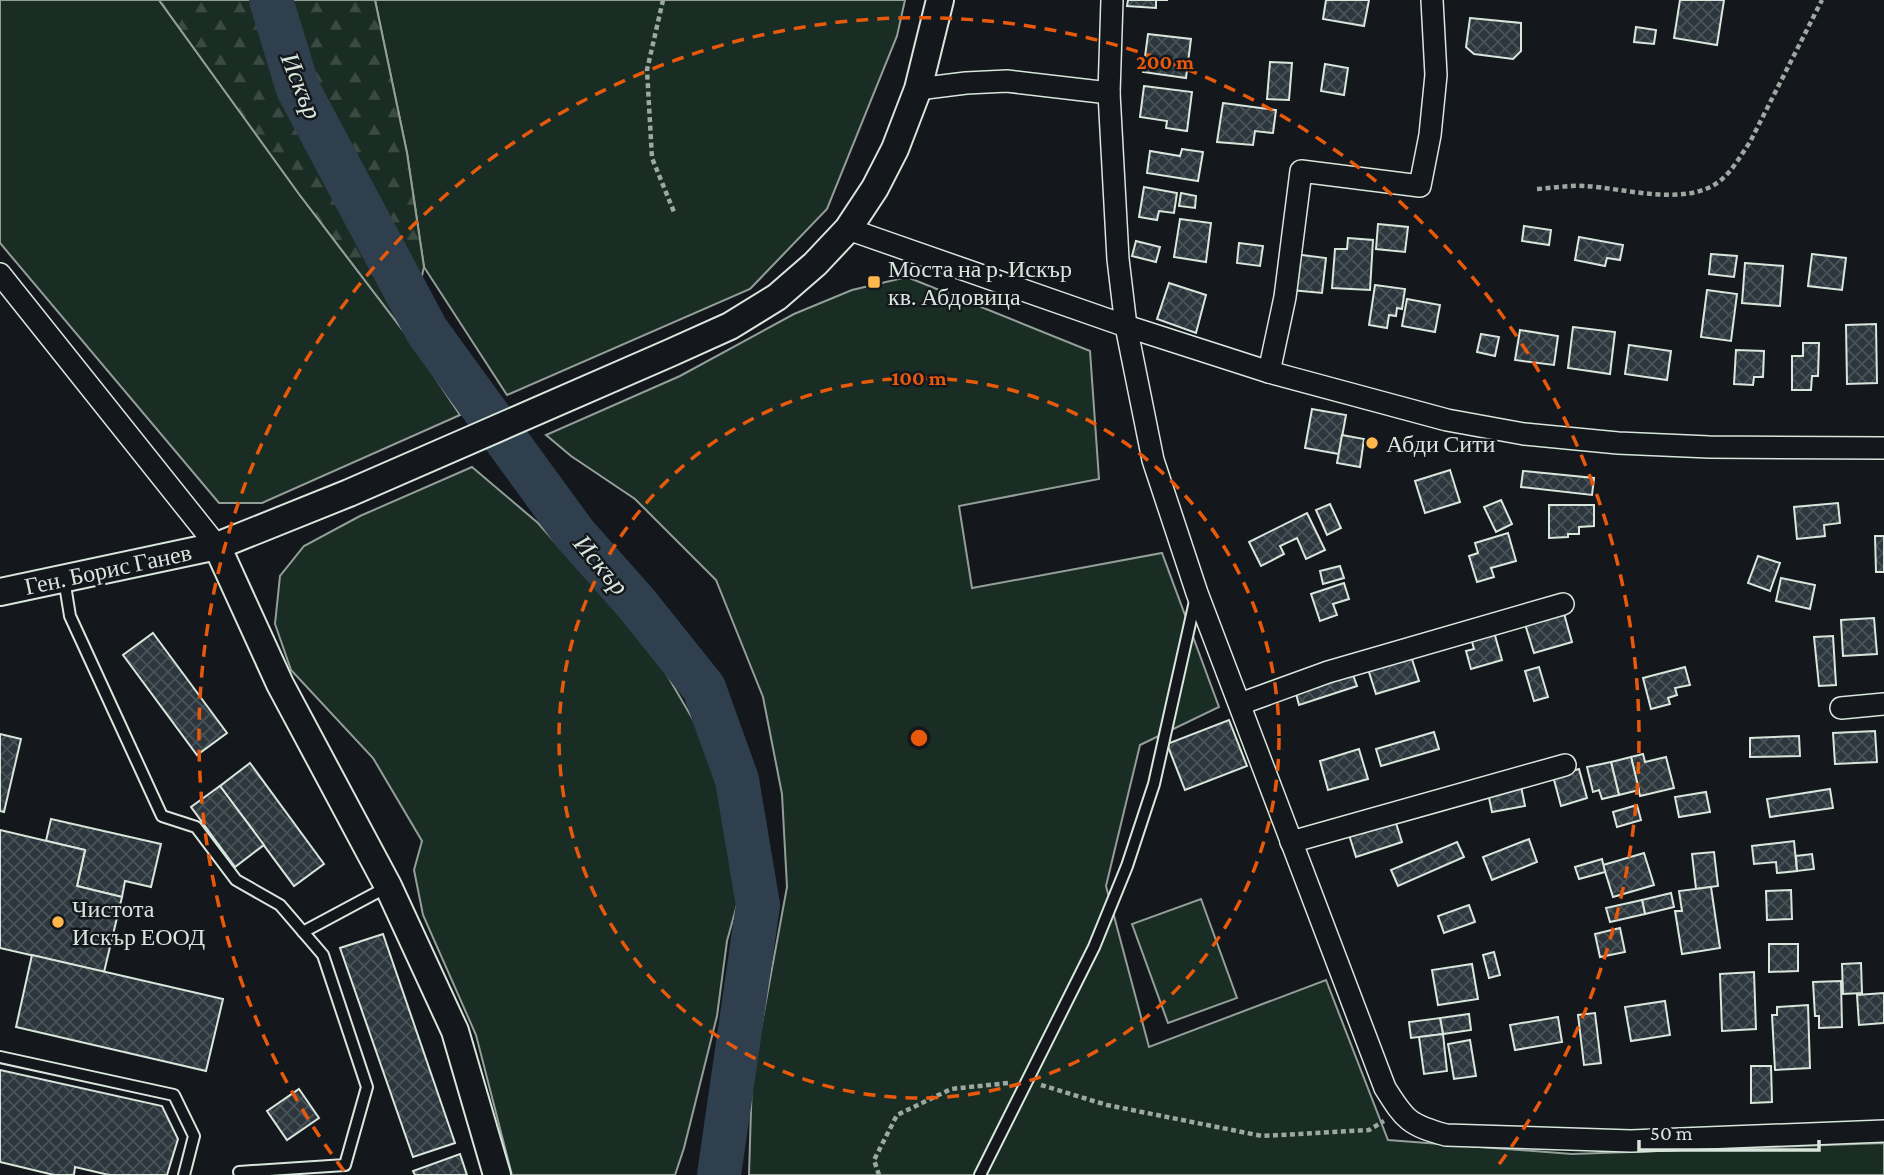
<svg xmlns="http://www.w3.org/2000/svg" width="1884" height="1175" viewBox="0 0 1884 1175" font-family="'Crimson Pro',serif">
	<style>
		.green { fill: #1a2d24; stroke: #939e99; stroke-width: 2 }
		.forest { fill: url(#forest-firs); stroke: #939e99; stroke-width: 2 }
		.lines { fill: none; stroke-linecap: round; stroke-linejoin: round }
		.river { stroke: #2f3f4d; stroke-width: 44 }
		.building { fill: url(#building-cross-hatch); stroke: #d8e6dc; stroke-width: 2 }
		.service-casing { stroke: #d8e6dc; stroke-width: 14 }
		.minor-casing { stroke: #d8e6dc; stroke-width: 24 }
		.tertiary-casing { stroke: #d8e6dc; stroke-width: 30 }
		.path { stroke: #9da8a2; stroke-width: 4.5; stroke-dasharray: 5 3.5; stroke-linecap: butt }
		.service { stroke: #14181c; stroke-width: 10 }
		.minor { stroke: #14181c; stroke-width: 21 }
		.tertiary { stroke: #14181c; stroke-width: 26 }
		.ring { fill: none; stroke: #e8590c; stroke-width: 3.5; stroke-dasharray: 12 9 }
		.poi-dot { fill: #ffb74d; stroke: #14181c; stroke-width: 2.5 }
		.labels { text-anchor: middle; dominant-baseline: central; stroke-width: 5; stroke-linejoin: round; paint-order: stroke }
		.poi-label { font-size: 24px; fill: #d8e6dc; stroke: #14181c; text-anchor: start }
		.street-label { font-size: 24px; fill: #d8e6dc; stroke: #14181c }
		.water-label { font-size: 26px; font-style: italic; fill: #d8e6dc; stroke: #14181c }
		.centre { fill: #e8590c; stroke: #14181c; stroke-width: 3.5 }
		.ring-label { font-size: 21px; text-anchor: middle; font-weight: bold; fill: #e8590c; stroke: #14181c; stroke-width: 5; stroke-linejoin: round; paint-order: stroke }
	</style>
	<defs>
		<pattern id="forest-firs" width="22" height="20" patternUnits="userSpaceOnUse" patternTransform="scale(1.75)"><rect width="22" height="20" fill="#1a2d24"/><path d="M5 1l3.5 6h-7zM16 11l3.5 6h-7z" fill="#3b4b43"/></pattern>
		<pattern id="building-cross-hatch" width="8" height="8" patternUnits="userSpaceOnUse" patternTransform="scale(1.75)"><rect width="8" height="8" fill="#2c363c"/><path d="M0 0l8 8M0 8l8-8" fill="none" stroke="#4a5358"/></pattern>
	</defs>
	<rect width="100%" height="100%" fill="#14181c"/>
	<!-- green -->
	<g class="green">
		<polygon points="0,0 159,0 299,194 408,337 460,415 262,503 219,503 0,243"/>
		<polygon points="375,0 905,0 897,36 827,209 750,289 507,395 424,267 407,153"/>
		<polygon points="907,277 1090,351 1099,479 959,506 972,588 1162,553 1219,707 1140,745 1106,886 1149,1047 1326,980 1388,1140 1572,1154 1884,1143 1884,1175 749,1175 752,1077 787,887 782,794 763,697 716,580 635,499 571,456 546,435 680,376 794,314 852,290"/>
		<polygon points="472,467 538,523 656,656 716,759 738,901 727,941 717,1016 684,1148 675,1175 512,1175 476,1035 423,915 414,870 422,841 373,758 291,670 275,624 280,576 304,546 360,516"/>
		<polygon points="1201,899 1237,998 1168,1023 1132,924"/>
	</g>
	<!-- forest -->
	<polygon class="forest" points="159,0 375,0 407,153 424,267 408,337 299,194"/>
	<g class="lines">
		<!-- river -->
		<polyline class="river" points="271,0 298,89 427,331 574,533 636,603 704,688 737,780 758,905 719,1175"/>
	</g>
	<!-- building -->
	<g class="building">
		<polygon points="1128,0 1168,0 1156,0 1156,8 1127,6"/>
		<polygon points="1326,0 1369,0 1364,26 1323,19"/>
		<polygon points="1680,0 1724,0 1717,45 1674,38"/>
		<polygon points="1470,18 1521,23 1521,51 1513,59 1474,54 1466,47"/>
		<polygon points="1636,27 1656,30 1654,44 1634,42"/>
		<polygon points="1148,34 1191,39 1186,78 1143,72"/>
		<polygon points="1270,62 1292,63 1289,100 1267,99"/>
		<polygon points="1325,64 1348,68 1344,95 1321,91"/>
		<polygon points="1144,86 1192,92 1187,131 1166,128 1167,121 1140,117"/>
		<polygon points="1223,103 1276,110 1273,133 1255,131 1253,145 1217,142"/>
		<polygon points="1182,149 1203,152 1198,181 1147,173 1150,151 1180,156"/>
		<polygon points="1144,187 1177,193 1174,213 1159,211 1157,220 1139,217"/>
		<polygon points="1181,193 1196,196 1195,208 1179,206"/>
		<polygon points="1180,219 1211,223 1206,262 1174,257"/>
		<polygon points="1378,224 1408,227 1405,252 1376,249"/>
		<polygon points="1524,226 1551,230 1549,245 1522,241"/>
		<polygon points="1579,237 1623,245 1620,260 1607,258 1605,266 1575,260"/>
		<polygon points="1348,238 1373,240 1370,290 1332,288 1335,249 1347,249"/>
		<polygon points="1136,241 1160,247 1156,262 1132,256"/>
		<polygon points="1239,243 1263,246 1260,266 1237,263"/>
		<polygon points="1294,254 1326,258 1322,293 1291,290"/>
		<polygon points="1711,254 1737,256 1734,277 1709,274"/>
		<polygon points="1812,254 1846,258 1842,290 1808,286"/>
		<polygon points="1745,263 1783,266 1780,306 1742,303"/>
		<polygon points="1169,283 1206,295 1196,333 1157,319"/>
		<polygon points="1375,285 1405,289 1402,309 1397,308 1396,316 1389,315 1387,328 1369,325"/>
		<polygon points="1707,290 1737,294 1731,341 1701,337"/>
		<polygon points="1407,299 1440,305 1435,332 1402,326"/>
		<polygon points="1876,324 1877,383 1847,384 1846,325"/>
		<polygon points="1573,327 1615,332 1610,374 1568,368"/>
		<polygon points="1520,330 1558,336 1554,365 1515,360"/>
		<polygon points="1481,334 1499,337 1495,356 1477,352"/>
		<polygon points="1803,343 1819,343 1818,376 1812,376 1811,390 1792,390 1792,356 1803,356"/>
		<polygon points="1629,345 1671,351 1667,380 1625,374"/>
		<polygon points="1736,350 1764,351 1763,377 1754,377 1753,385 1734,384"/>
		<polygon points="1312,409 1346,415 1339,454 1305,448"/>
		<polygon points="1342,435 1364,439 1360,467 1337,463"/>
		<polygon points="1450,470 1460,502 1425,513 1415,481"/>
		<polygon points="1523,471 1594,478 1592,495 1521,487"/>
		<polygon points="1501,500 1512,524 1496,532 1484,507"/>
		<polygon points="1838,503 1840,523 1824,525 1825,536 1797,539 1794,507"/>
		<polygon points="1330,504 1341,528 1327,535 1316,510"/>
		<polygon points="1549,505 1594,505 1594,526 1579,527 1579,534 1568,534 1568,537 1549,538"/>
		<polygon points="1307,513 1325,550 1306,559 1297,538 1280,546 1284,554 1261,566 1249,542"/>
		<polygon points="1508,533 1516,561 1491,568 1494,577 1477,582 1469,556 1478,553 1475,543"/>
		<polygon points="1875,536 1884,536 1884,572 1876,572"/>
		<polygon points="1758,556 1780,563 1770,591 1748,583"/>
		<polygon points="1340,566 1344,578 1323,584 1320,571"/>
		<polygon points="1781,578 1815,585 1810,609 1776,601"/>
		<polygon points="1344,583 1349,599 1333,604 1337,615 1320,621 1311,594"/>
		<polygon points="1563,610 1572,642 1534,653 1524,621"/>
		<polygon points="1874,618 1877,654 1843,656 1841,620"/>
		<polygon points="1494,632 1502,660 1471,669 1466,651 1474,649 1471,638"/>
		<polygon points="153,633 227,733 197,755 123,655"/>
		<polygon points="1833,636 1836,685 1819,686 1814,637"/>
		<polygon points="1410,653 1419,681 1376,694 1367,666"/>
		<polygon points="1539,667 1548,697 1534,701 1525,671"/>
		<polygon points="1685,667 1690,685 1675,688 1677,695 1668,698 1670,704 1651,709 1643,678"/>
		<polygon points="1352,672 1357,686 1299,705 1295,690"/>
		<polygon points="1229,720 1247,766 1185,790 1167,744"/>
		<polygon points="1875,731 1877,762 1835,764 1833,733"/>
		<polygon points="1434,732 1439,749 1381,766 1376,749"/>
		<polygon points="0,734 21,739 4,812 0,811"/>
		<polygon points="1799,736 1800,756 1750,757 1750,738"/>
		<polygon points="1359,749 1368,779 1328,790 1320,761"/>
		<polygon points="1643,754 1645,762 1666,757 1674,788 1640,796 1631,757"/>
		<polygon points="1631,757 1639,790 1619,795 1611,762"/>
		<polygon points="1611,762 1619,795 1602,799 1599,790 1593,792 1587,767"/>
		<polygon points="250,763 324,864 294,886 220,786"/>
		<polygon points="1579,769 1587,798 1561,806 1553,776"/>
		<polygon points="220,786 264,845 235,867 191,807"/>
		<polygon points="1521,786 1525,806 1492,812 1488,793"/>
		<polygon points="1830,789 1833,808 1770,817 1767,799"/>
		<polygon points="1706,792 1710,812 1679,817 1675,797"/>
		<polygon points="1637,805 1641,820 1617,827 1613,812"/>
		<polygon points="51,819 161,844 151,887 125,881 122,897 77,886 85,850 46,841"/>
		<polygon points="1395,820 1402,842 1356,857 1349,835"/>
		<polygon points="0,830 85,850 77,886 122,897 104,972 0,948"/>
		<polygon points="1529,839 1537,862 1492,880 1483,857"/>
		<polygon points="1794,841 1797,871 1777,873 1776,862 1754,864 1752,846"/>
		<polygon points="1457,842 1464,857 1398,886 1391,870"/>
		<polygon points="1714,852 1718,886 1696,889 1692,854"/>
		<polygon points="1644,853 1654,885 1613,897 1603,865"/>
		<polygon points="1812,854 1814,869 1797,871 1796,856"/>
		<polygon points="1602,859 1605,872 1579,879 1575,867"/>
		<polygon points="1711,887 1720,948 1682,954 1675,911 1682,911 1679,891"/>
		<polygon points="1791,890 1792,919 1767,920 1766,891"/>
		<polygon points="1671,893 1674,907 1645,914 1642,900"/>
		<polygon points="1642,900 1645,914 1610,922 1606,908"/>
		<polygon points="1469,905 1475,922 1444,933 1438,916"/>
		<polygon points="1620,928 1625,952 1600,957 1595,934"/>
		<polygon points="383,934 455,1143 413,1157 340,948"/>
		<polygon points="1769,944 1798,944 1798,971 1769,972"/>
		<polygon points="1494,952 1500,975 1489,978 1483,955"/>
		<polygon points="32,955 223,999 206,1071 16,1027"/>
		<polygon points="1861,963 1862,993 1843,994 1842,964"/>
		<polygon points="1472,964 1478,999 1438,1005 1432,970"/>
		<polygon points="1754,972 1756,1029 1722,1031 1720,974"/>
		<polygon points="1841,981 1842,1027 1819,1028 1819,1016 1815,1016 1813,982"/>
		<polygon points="1884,993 1884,1023 1859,1025 1857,995"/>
		<polygon points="1665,1001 1670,1035 1631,1041 1625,1007"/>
		<polygon points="1808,1005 1810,1068 1775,1070 1772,1015 1777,1015 1777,1007"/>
		<polygon points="1595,1013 1601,1063 1584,1065 1578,1015"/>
		<polygon points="1469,1014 1471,1030 1443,1034 1440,1018"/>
		<polygon points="1558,1017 1562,1042 1515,1050 1510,1025"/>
		<polygon points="1440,1018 1443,1034 1411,1038 1409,1022"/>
		<polygon points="1443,1034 1447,1071 1424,1074 1419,1037"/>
		<polygon points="1470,1040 1476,1076 1454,1079 1448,1044"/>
		<polygon points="1751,1066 1771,1066 1772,1102 1751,1103"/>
		<polygon points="0,1070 162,1106 178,1139 167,1175 109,1175 75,1167 74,1175 54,1175 0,1162"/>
		<polygon points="299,1089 319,1118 287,1140 267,1111"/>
		<polygon points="460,1154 467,1175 415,1175 413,1171"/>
	</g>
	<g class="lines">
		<defs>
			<g id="service">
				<polyline points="64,579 70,616 162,816 196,827 236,880 280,905 323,955 367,1087 345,1165 239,1172"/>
				<polyline points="303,932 387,887"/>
				<polyline points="0,1057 174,1095 194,1136 184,1175"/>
				<polyline points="980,1175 1094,947 1127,866 1154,784 1195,601"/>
			</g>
			<g id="minor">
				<path d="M 1112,0 L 1109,93 L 1118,259 L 1126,326 L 1153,460 L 1197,593 L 1385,1088 C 1405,1120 1409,1125 1446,1135 L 1631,1141 L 1884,1131"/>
				<polyline points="918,89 966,83 1007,81 1109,93"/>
				<polyline points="848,229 1126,326 1269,372 1447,420 1524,434 1618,443 1709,447 1884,448"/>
				<polyline points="0,274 217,546"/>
				<polyline points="1269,372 1285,297 1301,171 1420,186 1430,135 1436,75 1432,0"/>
				<polyline points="1240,704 1328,672 1563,604"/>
				<polyline points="1841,708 1884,704"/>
				<polyline points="1291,842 1565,765"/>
			</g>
			<g id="tertiary">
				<polyline points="217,546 280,684 388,886 455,1031 497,1175"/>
				<polyline points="0,592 217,546 349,493 670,353 730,326 777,297 815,264 848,229 875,188 895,149 918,89 940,0"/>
			</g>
		</defs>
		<!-- service casing -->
		<use href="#service" class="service-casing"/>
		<!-- minor casing -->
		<use href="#minor" class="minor-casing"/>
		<!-- tertiary casing -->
		<use href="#tertiary" class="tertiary-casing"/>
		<!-- path -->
		<g class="path">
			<polyline points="663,0 647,70 652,158 674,212"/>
			<path d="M 1537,189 C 1553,188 1569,185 1585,186 C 1624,188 1688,208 1721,180 C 1733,170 1741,155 1750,142 L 1822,0"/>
			<polyline points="1041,1085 1107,1105 1262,1136 1369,1130 1384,1121"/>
			<polyline points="879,1175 874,1160 897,1115 951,1089 1008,1083"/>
		</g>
		<!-- service -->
		<use href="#service" class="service"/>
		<!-- minor -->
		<use href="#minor" class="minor"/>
		<!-- tertiary -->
		<use href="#tertiary" class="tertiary"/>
	</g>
	<!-- distance rings -->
	<g class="ring">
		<circle cx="919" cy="738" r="360"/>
		<path d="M344 1171A720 720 0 1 1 1494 1171"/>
	</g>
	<!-- markers -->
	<g class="poi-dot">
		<rect x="867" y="275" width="14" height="14" rx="3.5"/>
		<circle cx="1372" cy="443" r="7"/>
		<circle cx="58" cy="922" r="7"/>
	</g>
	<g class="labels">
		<!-- poi labels -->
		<g class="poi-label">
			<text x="888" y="268">Моста на р. Искър<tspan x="888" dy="28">кв. Абдовица</tspan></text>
			<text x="1386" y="443">Абди Сити</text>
			<text x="72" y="908">Чистота<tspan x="72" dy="28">Искър ЕООД</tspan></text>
		</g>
		<!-- street labels -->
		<g class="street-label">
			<text transform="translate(108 569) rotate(-12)">Ген. Борис Ганев</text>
		</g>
		<!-- water labels -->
		<g class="water-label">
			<text transform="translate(301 86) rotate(68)">Искър</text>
			<text transform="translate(601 565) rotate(50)">Искър</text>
		</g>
	</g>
	<circle cx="919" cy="738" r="10" class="centre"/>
	<g class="ring-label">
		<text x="1165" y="69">200 m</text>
		<text x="919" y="385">100 m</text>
	</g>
	<!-- scale -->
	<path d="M1639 1140v10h180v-10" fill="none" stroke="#d8e6dc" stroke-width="3.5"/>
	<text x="1650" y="1140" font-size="21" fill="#d8e6dc" stroke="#14181c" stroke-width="5" paint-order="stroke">50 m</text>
</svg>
